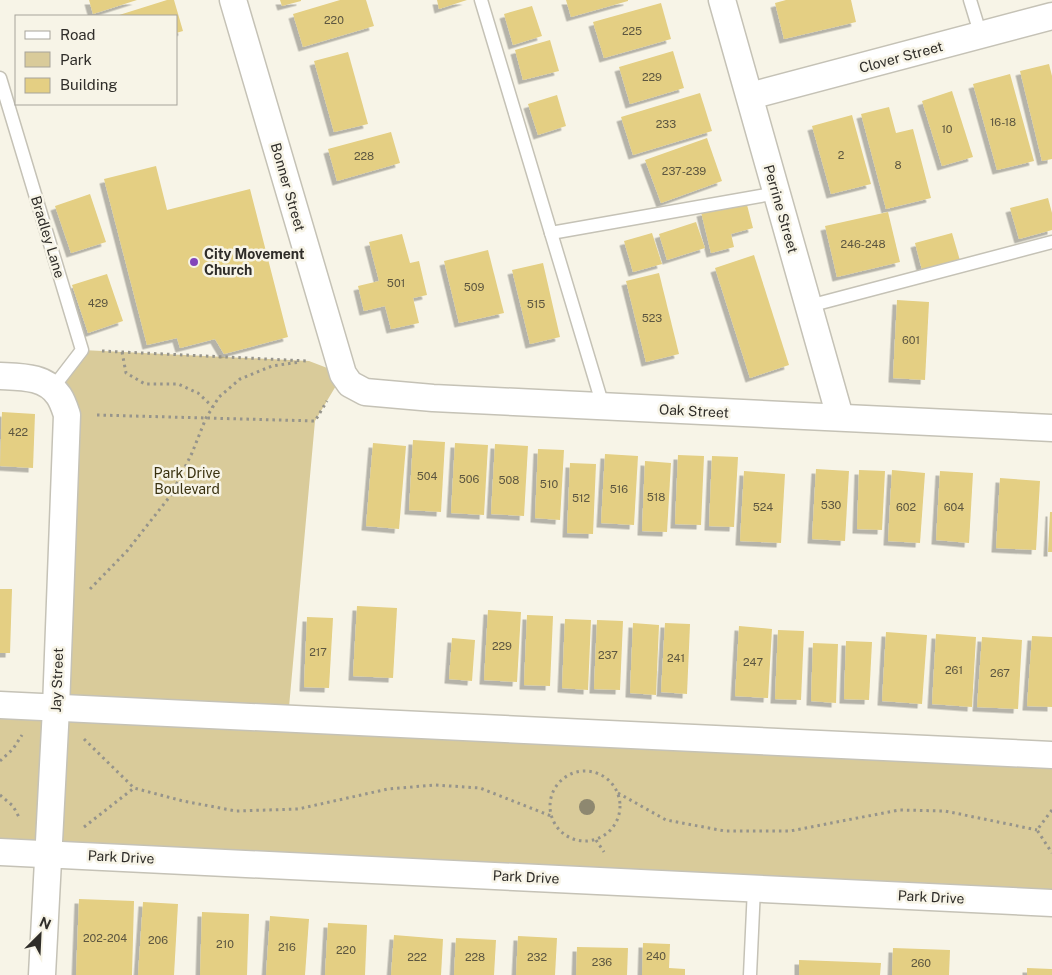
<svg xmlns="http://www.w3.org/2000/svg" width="1052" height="975" viewBox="0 0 1052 975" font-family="'Public Sans',sans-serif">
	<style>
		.green { fill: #d9cb9a }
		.building { fill: #e4cf83; filter: url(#shadow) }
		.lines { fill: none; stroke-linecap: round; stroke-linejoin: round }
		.service-casing { stroke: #c5c2b6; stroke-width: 15 }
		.minor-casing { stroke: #c5c2b6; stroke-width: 29 }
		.path { stroke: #96948b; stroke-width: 3; stroke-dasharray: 2.5 4; stroke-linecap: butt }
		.service { stroke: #fff; stroke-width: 12 }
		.minor { stroke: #fff; stroke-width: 26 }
		.tree { fill: #8e8870 }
		.poi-dot { fill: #8245ba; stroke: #f7f4e7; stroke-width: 2 }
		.labels { text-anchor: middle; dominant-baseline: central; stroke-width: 5; stroke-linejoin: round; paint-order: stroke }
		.number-label { font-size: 11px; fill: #5c5640 }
		.street-label { font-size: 14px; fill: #2f2d29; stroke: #f7f4e7 }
		.poi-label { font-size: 14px; font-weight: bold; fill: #2f2d29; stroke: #f7f4e7; text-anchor: start }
		.park-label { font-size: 14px; fill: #38300e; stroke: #f7f4e7 }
	</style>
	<defs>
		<filter id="shadow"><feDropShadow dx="-4.5" dy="4.5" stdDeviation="0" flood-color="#0004"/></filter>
	</defs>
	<rect width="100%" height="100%" fill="#f7f4e7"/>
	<!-- green -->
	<polygon class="green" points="82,350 309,361 343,374 315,421 288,718 1052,755 1052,903 0,852 0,705 56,707 67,415 52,389"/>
	<!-- building -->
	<g class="building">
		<polygon points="89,0 137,0 93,14"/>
		<polygon points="167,0 174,0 183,31 176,33 176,16 116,16"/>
		<polygon points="280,0 301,0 301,1 282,6"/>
		<polygon points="340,0 366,0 374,26 303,47 293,14"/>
		<polygon points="437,0 467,0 439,9"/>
		<polygon points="566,0 628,0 628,1 571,17"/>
		<polygon points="786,0 851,0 856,22 784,39 775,3"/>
		<polygon points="661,3 671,39 604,58 593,22"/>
		<polygon points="532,6 542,36 513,45 504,14"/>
		<polygon points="550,40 559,71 523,80 515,50"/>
		<polygon points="673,51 684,88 630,104 619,67"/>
		<polygon points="348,52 368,124 334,132 314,61"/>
		<polygon points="1049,64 1052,76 1052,159 1042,161 1020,71"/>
		<polygon points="1010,74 1034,161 997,170 973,84"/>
		<polygon points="952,91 973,157 942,166 922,101"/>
		<polygon points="700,93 712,131 633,155 621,117"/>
		<polygon points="557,95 566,126 538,135 528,104"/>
		<polygon points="889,107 896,133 913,129 931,198 886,209 861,114"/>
		<polygon points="852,115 871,184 831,194 812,126"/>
		<polygon points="391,132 400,163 337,181 328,149"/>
		<polygon points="707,138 722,181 661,203 645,160"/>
		<polygon points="156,166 167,210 250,189 288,337 224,354 215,339 180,348 177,338 147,345 104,179"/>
		<polygon points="90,194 106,242 71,253 55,206"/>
		<polygon points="1048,198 1052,213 1052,230 1019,239 1010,208"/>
		<polygon points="746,201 753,228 731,234 734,247 711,253 701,212"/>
		<polygon points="888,212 900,262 837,277 825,226"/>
		<polygon points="696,222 705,248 667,260 659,234"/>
		<polygon points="652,233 662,264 633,272 624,241"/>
		<polygon points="952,233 961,264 923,274 915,243"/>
		<polygon points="402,234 410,263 419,261 427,295 413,298 419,323 391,329 385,306 364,311 358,286 379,281 369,242"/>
		<polygon points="488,250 504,313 459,323 444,261"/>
		<polygon points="754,255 789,365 750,378 715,268"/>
		<polygon points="543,263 560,337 530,344 512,270"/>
		<polygon points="659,273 679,354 646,362 626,281"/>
		<polygon points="107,274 123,321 88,333 72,285"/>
		<polygon points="897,300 929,302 925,380 893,378"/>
		<polygon points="2,412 35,414 33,468 0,466"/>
		<polygon points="413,440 445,442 441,512 409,510"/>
		<polygon points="373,443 406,446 399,529 366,526"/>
		<polygon points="455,443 488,445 484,515 451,513"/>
		<polygon points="495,444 528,446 524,516 491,514"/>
		<polygon points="538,449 564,450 560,520 535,518"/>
		<polygon points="605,454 638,456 634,525 601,523"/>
		<polygon points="678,455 704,456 701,525 675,524"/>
		<polygon points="712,456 738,457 734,527 709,526"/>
		<polygon points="645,461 671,463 667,532 642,531"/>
		<polygon points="570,463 596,464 593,534 567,533"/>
		<polygon points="816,469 849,471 845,541 812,539"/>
		<polygon points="859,470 885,471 882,530 857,529"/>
		<polygon points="892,470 925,473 920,543 888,541"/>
		<polygon points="744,471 785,474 781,543 740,541"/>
		<polygon points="940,471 973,473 969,543 936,540"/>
		<polygon points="1000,478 1040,481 1036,550 996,548"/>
		<polygon points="1050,512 1052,512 1052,552 1048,552"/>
		<polygon points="0,589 12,589 10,653 0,653"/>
		<polygon points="357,606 397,608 393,678 353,676"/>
		<polygon points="488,610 521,612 517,682 484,680"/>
		<polygon points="527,615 553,616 550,686 524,685"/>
		<polygon points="307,617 333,618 329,688 304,687"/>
		<polygon points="565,619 591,620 588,690 562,688"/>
		<polygon points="597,620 623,621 620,690 594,689"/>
		<polygon points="633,623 659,625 656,695 630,693"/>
		<polygon points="665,623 690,624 687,694 661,692"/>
		<polygon points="739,626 772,629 768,698 735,696"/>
		<polygon points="778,630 804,631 801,700 775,699"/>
		<polygon points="886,632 927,635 922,704 882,701"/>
		<polygon points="936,634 976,637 972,707 932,704"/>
		<polygon points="1032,636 1052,637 1052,707 1027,706"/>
		<polygon points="982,637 1022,640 1018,709 977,707"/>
		<polygon points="452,638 475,640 472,681 449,679"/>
		<polygon points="846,641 872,642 869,700 844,699"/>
		<polygon points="813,643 838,644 836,703 811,701"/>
		<polygon points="79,899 134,901 132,975 76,975"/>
		<polygon points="143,902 178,904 174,975 138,975"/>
		<polygon points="202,912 249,914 247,975 200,975"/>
		<polygon points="270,916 309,919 305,975 266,975"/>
		<polygon points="328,923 367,925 365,975 325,975"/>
		<polygon points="394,935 443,939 441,975 391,975"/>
		<polygon points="518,936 557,938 555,975 516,975"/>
		<polygon points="456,938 496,940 494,975 454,975"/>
		<polygon points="643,943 670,944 669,968 685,969 685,975 642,975"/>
		<polygon points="577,947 628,948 627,975 576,975"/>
		<polygon points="893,948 950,950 949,975 892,975"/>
		<polygon points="799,960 881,963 880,975 799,975"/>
		<polygon points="1027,968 1052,969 1052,975 1027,975"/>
	</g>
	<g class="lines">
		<defs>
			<g id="service">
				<polyline points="481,0 603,406"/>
				<polyline points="970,0 981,36"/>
				<polyline points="0,78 82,350 52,389"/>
				<polyline points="551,233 777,193"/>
				<polyline points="809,306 1052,242"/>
				<polyline points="750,975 754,888"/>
			</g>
			<g id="minor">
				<polyline points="233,0 343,374 350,384 365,392 433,398 1052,428"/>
				<polyline points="722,0 840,417"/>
				<polyline points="750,96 1052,16"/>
				<path d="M 0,376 C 21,377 46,376 59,396 C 63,402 65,409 67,415 L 56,708 L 42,975"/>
				<polyline points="0,705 1052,755"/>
				<polyline points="0,852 1052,903"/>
			</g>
		</defs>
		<!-- service casing -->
		<use href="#service" class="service-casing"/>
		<!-- minor casing -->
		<use href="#minor" class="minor-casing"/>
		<!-- path -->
		<g class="path">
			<polyline points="102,351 308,361"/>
			<polyline points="122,352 126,373 145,384 178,384 198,393 213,407"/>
			<polyline points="97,415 315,421 327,401"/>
			<polyline points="90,589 127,551 171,495 192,453 206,418 219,397 240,379 272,366 300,362"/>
			<polyline points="84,739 134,788 183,801 236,811 298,809 388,789 435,785 480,788 551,816"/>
			<polyline points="0,761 13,749 22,735"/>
			<circle cx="585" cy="806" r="35"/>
			<polyline points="618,793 666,820 725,831 790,831 899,810 945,811 1037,830"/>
			<polyline points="0,795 13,806 20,819"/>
			<polyline points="1052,810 1037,830 1052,853"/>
			<polyline points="84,827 134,788"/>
			<polyline points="596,840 604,852"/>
		</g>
		<!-- service -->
		<use href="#service" class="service"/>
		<!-- minor -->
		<use href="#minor" class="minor"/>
	</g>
	<!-- trees -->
	<circle class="tree" cx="587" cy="807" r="8"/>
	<!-- markers -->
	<circle class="poi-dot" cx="194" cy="262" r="5"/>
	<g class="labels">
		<!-- number labels -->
		<g class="number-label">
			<text x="334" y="20">220</text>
			<text x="632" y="31">225</text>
			<text x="652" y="77">229</text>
			<text x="1003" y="122">16-18</text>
			<text x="666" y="124">233</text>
			<text x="947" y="129">10</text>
			<text x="841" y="155">2</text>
			<text x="364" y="156">228</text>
			<text x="898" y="165">8</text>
			<text x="684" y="171">237-239</text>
			<text x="863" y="244">246-248</text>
			<text x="396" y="283">501</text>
			<text x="474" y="287">509</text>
			<text x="98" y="303">429</text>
			<text x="536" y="304">515</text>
			<text x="652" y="318">523</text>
			<text x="911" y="340">601</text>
			<text x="18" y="432">422</text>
			<text x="427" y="476">504</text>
			<text x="469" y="479">506</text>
			<text x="509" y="480">508</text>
			<text x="549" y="484">510</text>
			<text x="619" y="489">516</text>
			<text x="656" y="497">518</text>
			<text x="581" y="498">512</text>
			<text x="831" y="505">530</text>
			<text x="763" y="507">524</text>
			<text x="906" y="507">602</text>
			<text x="954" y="507">604</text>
			<text x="502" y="646">229</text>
			<text x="318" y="652">217</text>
			<text x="608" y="655">237</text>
			<text x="676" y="658">241</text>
			<text x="753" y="662">247</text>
			<text x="954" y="670">261</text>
			<text x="1000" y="673">267</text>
			<text x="105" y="938">202-204</text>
			<text x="158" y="940">206</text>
			<text x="225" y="944">210</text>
			<text x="287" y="947">216</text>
			<text x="346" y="950">220</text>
			<text x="656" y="956">240</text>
			<text x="417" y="957">222</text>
			<text x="475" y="957">228</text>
			<text x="537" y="957">232</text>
			<text x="602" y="962">236</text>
			<text x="921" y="963">260</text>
		</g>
		<!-- street labels -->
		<g class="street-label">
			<text transform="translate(901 57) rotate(-15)">Clover Street</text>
			<text transform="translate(288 187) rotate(74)">Bonner Street</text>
			<text transform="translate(781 209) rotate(74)">Perrine Street</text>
			<text transform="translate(48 237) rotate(73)">Bradley Lane</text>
			<text transform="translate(694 411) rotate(3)">Oak Street</text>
			<text transform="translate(57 680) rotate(-88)">Jay Street</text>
			<text transform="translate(121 857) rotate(3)">Park Drive</text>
			<text transform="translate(526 877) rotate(3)">Park Drive</text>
			<text transform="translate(931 897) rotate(3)">Park Drive</text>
		</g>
		<!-- poi labels -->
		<g class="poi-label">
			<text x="204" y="254">City Movement<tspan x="204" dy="16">Church</tspan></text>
		</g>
		<!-- park labels -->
		<g class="park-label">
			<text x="187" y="473">Park Drive<tspan x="187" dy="16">Boulevard</tspan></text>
		</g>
	</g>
	<!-- legend -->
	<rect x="15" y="15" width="162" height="90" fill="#f7f4e7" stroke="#a7a49b"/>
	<rect x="25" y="31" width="25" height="8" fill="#ffffff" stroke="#a7a49b"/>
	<text x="60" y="40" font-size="15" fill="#2f2d29">Road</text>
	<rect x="25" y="52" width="25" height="15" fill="#d9cb9a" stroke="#a7a49b"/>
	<text x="60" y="65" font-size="15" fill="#2f2d29">Park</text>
	<rect x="25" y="78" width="25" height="15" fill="#e4cf83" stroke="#a7a49b"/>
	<text x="60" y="90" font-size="15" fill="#2f2d29">Building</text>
	<!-- north arrow -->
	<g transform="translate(40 935) rotate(24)" stroke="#f7f4e7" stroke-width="4" paint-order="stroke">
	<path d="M0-4L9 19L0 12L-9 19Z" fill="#2f2d29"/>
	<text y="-8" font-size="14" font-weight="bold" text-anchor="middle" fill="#2f2d29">N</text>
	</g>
</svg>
